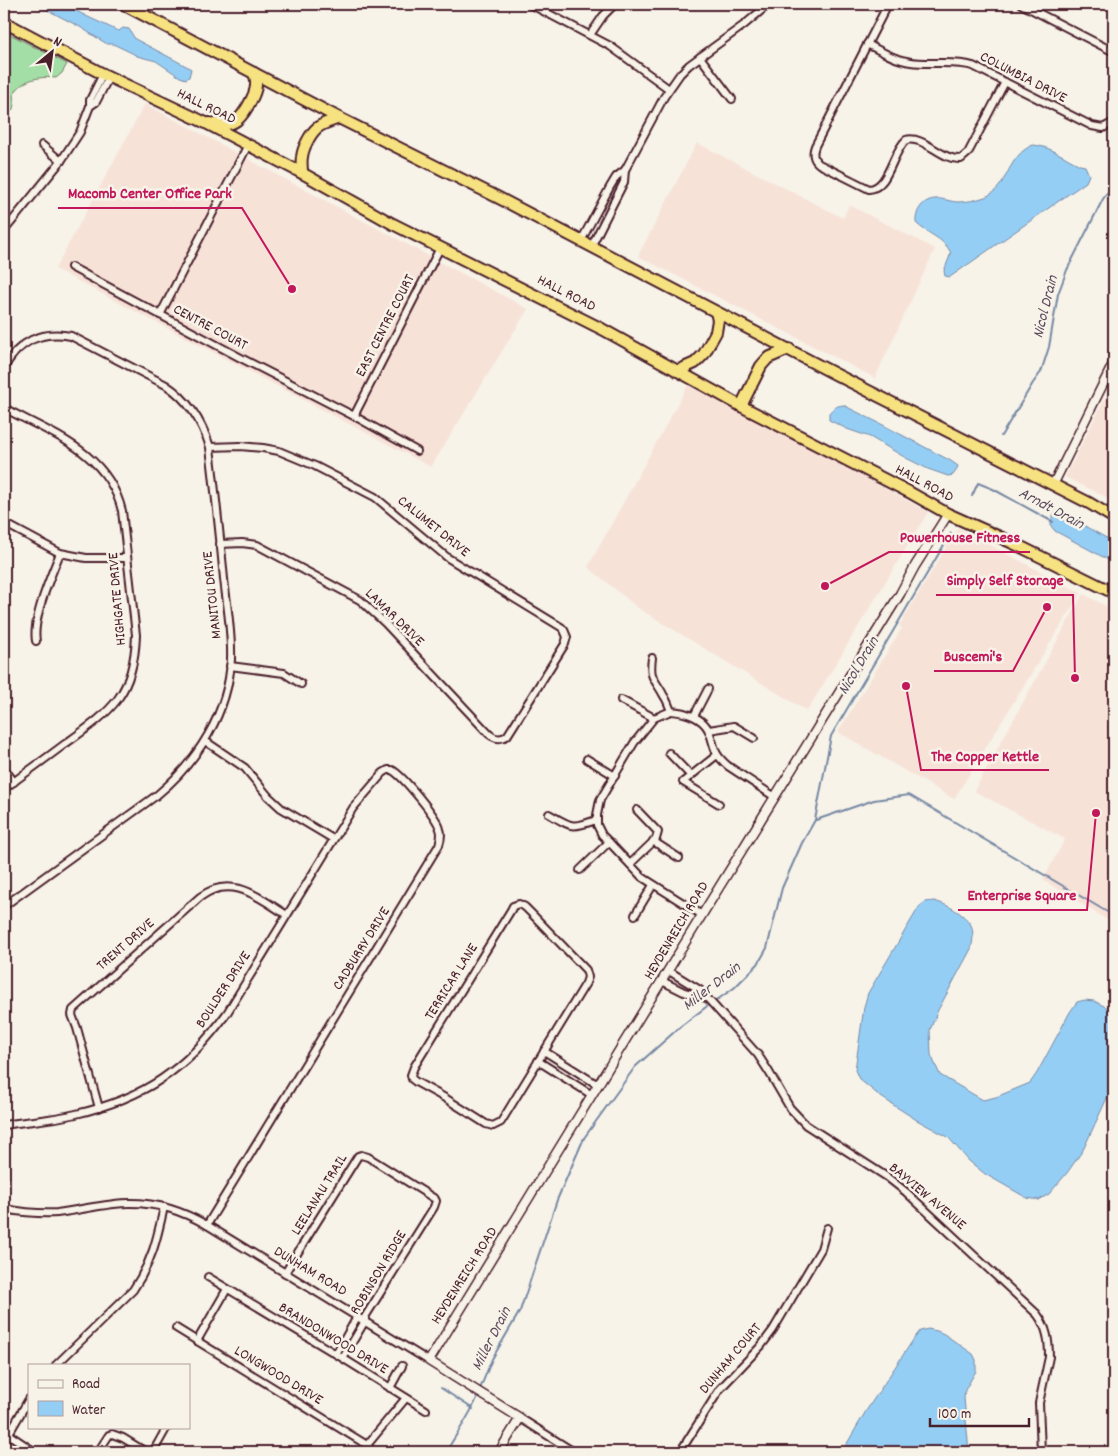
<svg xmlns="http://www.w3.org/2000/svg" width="1118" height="1456" viewBox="0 0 1118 1456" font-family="Dekko,sans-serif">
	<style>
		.built { fill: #f7e2d8 }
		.green { fill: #a2dea5; stroke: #767e68 }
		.water { fill: #95cef5; stroke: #7788a4 }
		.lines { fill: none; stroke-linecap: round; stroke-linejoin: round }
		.stream { stroke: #7788a4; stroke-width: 2 }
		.minor-casing { stroke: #4a1f2b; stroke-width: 10 }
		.tertiary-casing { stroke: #4a1f2b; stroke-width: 11 }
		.trunk-casing { stroke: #4a1f2b; stroke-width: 14 }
		.minor { stroke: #f7f3e8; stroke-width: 6 }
		.tertiary { stroke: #f7f3e8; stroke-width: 8 }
		.trunk { stroke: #f7e281; stroke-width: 10 }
		.labels { text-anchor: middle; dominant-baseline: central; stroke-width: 5; stroke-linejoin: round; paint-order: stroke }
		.street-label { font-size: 15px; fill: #4a1f2b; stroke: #f7f3e8 }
		.water-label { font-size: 16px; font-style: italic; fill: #5d4b5e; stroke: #f7f3e8 }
		.leader { fill: none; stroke: #c2185b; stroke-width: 2 }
		.callout-dot { fill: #c2185b; stroke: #f7f3e8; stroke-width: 2 }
		.callout-label { font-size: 16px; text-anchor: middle; font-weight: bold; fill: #c2185b; stroke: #f7f3e8; stroke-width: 5; stroke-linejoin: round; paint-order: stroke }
	</style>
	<rect width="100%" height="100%" fill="#f7f3e8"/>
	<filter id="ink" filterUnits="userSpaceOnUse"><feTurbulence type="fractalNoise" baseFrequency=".02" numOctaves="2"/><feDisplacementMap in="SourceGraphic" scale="10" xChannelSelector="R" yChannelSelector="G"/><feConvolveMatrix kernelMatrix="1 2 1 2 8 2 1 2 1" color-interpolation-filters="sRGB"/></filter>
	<g filter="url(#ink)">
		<!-- built -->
		<g class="built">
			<polygon points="145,104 528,309 431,467 55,269"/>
			<polygon points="697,143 843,218 849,205 935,249 875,378 638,256"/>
			<polygon points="1114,381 1114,501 1065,477"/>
			<polygon points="688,385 826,456 928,512 807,711 638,608 588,567"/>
			<polygon points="958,528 1081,593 954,799 838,732 902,628 899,626"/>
			<polygon points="1083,594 1114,610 1114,924 1043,880 1065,839 974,791"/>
		</g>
		<!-- green -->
		<path class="green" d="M 4,31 L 67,64 L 62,73 L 56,78 C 39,76 21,79 13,96 C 17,110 10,111 4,122 Z"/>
		<!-- water -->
		<g class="water">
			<polygon points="36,4 63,4 88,17 116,30 119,31 123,28 129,29 135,39 188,67 191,69 189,77 186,79 180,77 156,61 137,56 132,53 113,44 107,44 80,27"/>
			<path d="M 1033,145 C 1050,146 1065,158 1080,165 L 1085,166 L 1089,175 L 1086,182 L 950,277 L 945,276 L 944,271 L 951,253 C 944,238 927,234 916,223 C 915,211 923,199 936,199 C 943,198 951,202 958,202 C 967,202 976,200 985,197 C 1009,188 1006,156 1033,145 Z"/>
			<path d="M 843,405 L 883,425 L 951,461 L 958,466 L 956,471 L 953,475 L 948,476 L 928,469 L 906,458 L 870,437 L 847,429 L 829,420 L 829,413 C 833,408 836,406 843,405 Z"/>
			<path d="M 1056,511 L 1062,511 L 1066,512 L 1088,528 L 1114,542 L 1114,563 L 1055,531 L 1051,526 C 1051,520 1052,516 1056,511 Z"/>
			<path d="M 934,901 C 946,904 964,913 971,925 C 974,932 973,942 971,949 L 938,1010 L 930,1030 L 931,1055 L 940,1075 L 983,1100 L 996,1097 L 1030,1083 L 1037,1073 L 1070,1012 L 1077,1002 L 1085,1000 L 1094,1001 L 1114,1011 L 1114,1083 L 1083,1150 L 1067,1173 L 1049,1194 L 1039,1200 L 1027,1198 L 985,1174 L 969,1161 L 948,1137 L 915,1119 L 881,1097 L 859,1079 L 855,1070 L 864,1007 L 868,993 L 919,907 L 925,902 Z"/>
			<polygon points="928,1329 937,1331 944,1334 973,1354 976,1360 976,1371 965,1390 964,1398 969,1452 842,1452 866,1411 913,1340 920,1331"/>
		</g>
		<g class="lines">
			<!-- stream -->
			<g class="stream">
				<polyline points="172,4 173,4"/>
				<polyline points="1001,436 1033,383 1041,372 1049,347 1058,294 1067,270 1103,199 1114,184"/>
				<polyline points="972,496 978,483 993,489 1053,522"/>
				<polyline points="816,820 874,800 909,795 1114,916"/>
				<polyline points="714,1002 734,988 758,964 767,948 782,888 802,843 815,820 831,736 951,533"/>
				<polyline points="441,1388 473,1409"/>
				<polyline points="480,1389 492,1359 520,1311 557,1200 584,1138 635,1067 681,1026 710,1004"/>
				<path d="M 446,1452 C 456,1434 470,1416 478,1396"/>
			</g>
			<defs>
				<g id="minor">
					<polyline points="530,4 610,46 669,89"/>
					<path d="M 888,4 L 815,146 C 812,154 813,159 819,164 L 869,189 C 889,188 892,152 906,140 C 924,135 942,161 961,159 L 968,153 L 1005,82"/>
					<polyline points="1021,4 1114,52"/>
					<polyline points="142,14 148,4"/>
					<polyline points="590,35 603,16 615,4"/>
					<path d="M 867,44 C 881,51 895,60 911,62 C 931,65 953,60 973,66 L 1092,126 L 1103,128 L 1114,122"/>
					<polyline points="700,57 732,99"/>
					<polyline points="103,74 90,100 90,106 96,102 109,77"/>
					<polyline points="42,145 61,161"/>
					<polyline points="4,231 61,161 80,132 90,106"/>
					<polyline points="581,241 610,187 616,177 625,170"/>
					<polyline points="591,247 624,182 625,170 664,97 680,74 689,65 744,25 769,4"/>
					<polyline points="71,267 239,357 354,416 417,451"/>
					<polyline points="160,315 248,145"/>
					<path d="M 4,368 C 18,342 41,330 71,336 L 166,385 C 189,400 202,422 210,447 C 215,491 220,535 224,579 C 227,606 232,632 231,659 C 229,712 197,762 157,795 L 4,906"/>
					<path d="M 4,408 C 52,434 108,452 122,511 L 136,635 C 134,696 111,711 65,744 C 45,759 24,774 4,789"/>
					<polyline points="354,416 440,248"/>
					<path d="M 210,447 L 240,446 L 263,448 L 279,451 L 315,466 L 375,497 L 448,558 L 561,627 L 564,630 L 567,637 L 565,644 L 507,736 C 500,740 495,739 489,734 L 385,623 L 360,600 L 257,545 L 242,543 L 220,544"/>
					<polyline points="4,523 60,553 86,558 127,558"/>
					<path d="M 36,641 C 32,618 51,576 60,553"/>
					<path d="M 652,658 C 649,680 655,678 664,696 C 667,700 669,706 671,711 C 685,712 703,717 709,731 C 716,749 712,752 728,766 L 775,797"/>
					<polyline points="230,666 284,673 301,684"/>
					<polyline points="621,700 654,718"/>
					<polyline points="671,711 654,718 634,743 600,800 597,815 597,825 602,835 609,842 642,877 702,915"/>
					<polyline points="694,716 708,689"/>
					<polyline points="709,730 734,726 754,738"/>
					<polyline points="205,741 245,768 268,796 281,808 333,839"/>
					<polyline points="669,753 691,776"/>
					<polyline points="717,755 683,782 719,804"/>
					<polyline points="587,759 615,776"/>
					<polyline points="4,768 14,782"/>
					<path d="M 549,814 C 572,827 571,829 596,820"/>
					<polyline points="653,841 679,858"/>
					<polyline points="630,864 656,839 658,832 637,810"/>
					<polyline points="580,870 609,842"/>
					<polygon points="519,904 525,907 532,914 586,970 588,977 586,983 501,1122 493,1126 486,1124 445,1098 416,1082 412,1079 411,1075 414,1067 511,910 513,906"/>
					<polyline points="635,915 653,885"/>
					<path d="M 669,971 L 700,990 L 758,1055 L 769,1072 L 790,1108 L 806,1125 L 887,1177 L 906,1192 L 1037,1314 C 1047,1327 1049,1341 1049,1357 L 1039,1403 L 1041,1452"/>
					<polyline points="662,981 684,992 706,998"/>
					<polyline points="544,1051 598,1085"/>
					<polyline points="538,1061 592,1095"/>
					<path d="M 99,1108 L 77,1028 L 72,1015 L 73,1010 L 200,897 C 232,873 259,898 287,915"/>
					<path d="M 4,1125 C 27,1121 52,1120 76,1114 C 144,1098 186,1070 227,1013 L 353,808 L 383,773 L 388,770 L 392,770 C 403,776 437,817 440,829 C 442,834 441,839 439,845 L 207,1225"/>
					<polyline points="4,1140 4,1181"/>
					<path d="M 4,1209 C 21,1212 40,1214 57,1213 C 82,1210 106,1203 130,1203 C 159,1203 182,1211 207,1225 L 429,1361"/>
					<polyline points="285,1273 358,1156 361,1155 368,1157 435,1199 436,1201 434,1207 365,1317 365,1321 343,1358"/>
					<polyline points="208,1277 336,1354 426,1410"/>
					<polyline points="176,1328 367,1445 373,1452"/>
					<polyline points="197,1341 227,1289"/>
					<polyline points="336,1354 357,1317"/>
					<path d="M 56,1365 L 133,1290 C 152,1262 157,1239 164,1207"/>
					<polyline points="390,1388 402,1366"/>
					<polyline points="520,1418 574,1452"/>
					<polyline points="8,1434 35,1452"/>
					<polyline points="4,1442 29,1399"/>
					<polyline points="367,1445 406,1398"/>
					<polyline points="98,1452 109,1435 112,1434 123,1438 146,1452"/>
					<polyline points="153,1452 167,1427"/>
					<polyline points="680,1452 720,1389 761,1346 773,1330 821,1249 827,1228"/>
				</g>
				<g id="tertiary">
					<polyline points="1053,485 1114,362"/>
					<polyline points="499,1452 520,1418 429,1361 702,915 900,594 915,566 948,514"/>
				</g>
				<g id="trunk">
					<polyline points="123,4 339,118 497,197 837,375 1089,503 1114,518"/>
					<polyline points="4,22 103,74 206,123 302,173 393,224 602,329 741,406 909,492 948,514 1013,543 1114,593"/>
					<path d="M 210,123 C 218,124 227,126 234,122 C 243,118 256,94 256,85 C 257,80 255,77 254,73"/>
					<path d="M 302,173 C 302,167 301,162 302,157 C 303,148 310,134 317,128 C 323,123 332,121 339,118"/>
					<polyline points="677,371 695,363 704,354 716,332 718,320 716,312"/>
					<polyline points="741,406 761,366 768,358 789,349"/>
				</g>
			</defs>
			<!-- minor casing -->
			<use href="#minor" class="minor-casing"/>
			<!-- tertiary casing -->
			<use href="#tertiary" class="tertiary-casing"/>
			<!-- trunk casing -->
			<use href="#trunk" class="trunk-casing"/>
			<!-- minor -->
			<use href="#minor" class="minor"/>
			<!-- tertiary -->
			<use href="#tertiary" class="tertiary"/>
			<!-- trunk -->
			<use href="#trunk" class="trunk"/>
		</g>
	</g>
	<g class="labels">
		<!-- street labels -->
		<g class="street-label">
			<text transform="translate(1023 78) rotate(27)">COLUMBIA DRIVE</text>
			<text transform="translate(206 107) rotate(26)">HALL ROAD</text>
			<text transform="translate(566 294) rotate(27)">HALL ROAD</text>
			<text transform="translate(386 326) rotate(-63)">EAST CENTRE COURT</text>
			<text transform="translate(210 328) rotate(28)">CENTRE COURT</text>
			<text transform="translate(924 484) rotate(28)">HALL ROAD</text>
			<text transform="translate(433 527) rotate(39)">CALUMET DRIVE</text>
			<text transform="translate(213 595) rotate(-96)">MANITOU DRIVE</text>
			<text transform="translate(118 599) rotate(-95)">HIGHGATE DRIVE</text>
			<text transform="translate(394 618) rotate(44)">LAMAR DRIVE</text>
			<text transform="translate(677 931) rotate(-59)">HEYDENREICH ROAD</text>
			<text transform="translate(126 945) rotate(-41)">TRENT DRIVE</text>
			<text transform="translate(362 949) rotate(-58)">CADBURRY DRIVE</text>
			<text transform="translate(452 982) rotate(-58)">TERRICAR LANE</text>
			<text transform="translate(224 990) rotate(-57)">BOULDER DRIVE</text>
			<text transform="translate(320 1195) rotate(-58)">LEELANAU TRAIL</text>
			<text transform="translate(927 1197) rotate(40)">BAYVIEW AVENUE</text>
			<text transform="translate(310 1272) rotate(31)">DUNHAM ROAD</text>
			<text transform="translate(379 1273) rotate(-59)">ROBINSON RIDGE</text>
			<text transform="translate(465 1276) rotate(-58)">HEYDENREICH ROAD</text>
			<text transform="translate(333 1339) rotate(31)">BRANDONWOOD DRIVE</text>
			<text transform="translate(731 1359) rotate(-50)">DUNHAM COURT</text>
			<text transform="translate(278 1376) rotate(31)">LONGWOOD DRIVE</text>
		</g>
		<!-- water labels -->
		<g class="water-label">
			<text transform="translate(1046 307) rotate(-76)">Nicol Drain</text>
			<text transform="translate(1051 509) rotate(28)">Arndt Drain</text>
			<text transform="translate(859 666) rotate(-59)">Nicol Drain</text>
			<text transform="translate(712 987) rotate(-38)">Miller Drain</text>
			<text transform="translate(492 1339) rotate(-63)">Miller Drain</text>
		</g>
	</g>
	<!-- callouts -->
	<path class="leader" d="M292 289L242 208H58M825 586L889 552H1030M1075 678L1073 595H936M1047 607L1013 671H934M906 686L921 770H1049M1096 813L1087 910H958"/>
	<g class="callout-dot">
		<circle cx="292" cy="289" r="5"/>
		<circle cx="825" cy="586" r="5"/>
		<circle cx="1075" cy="678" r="5"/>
		<circle cx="1047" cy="607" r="5"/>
		<circle cx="906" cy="686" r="5"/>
		<circle cx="1096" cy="813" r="5"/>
	</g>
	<g class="callout-label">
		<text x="150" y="198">Macomb Center Office Park</text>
		<text x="960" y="542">Powerhouse Fitness</text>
		<text x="1005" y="585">Simply Self Storage</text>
		<text x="973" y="661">Buscemi's</text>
		<text x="985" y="761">The Copper Kettle</text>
		<text x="1022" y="900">Enterprise Square</text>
	</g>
	<!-- margin -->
	<rect width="1118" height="1456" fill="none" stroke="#f7f3e8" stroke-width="20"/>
	<rect x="10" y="10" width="1098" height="1436" fill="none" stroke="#4a1f2b" stroke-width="2" filter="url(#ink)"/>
	<!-- legend -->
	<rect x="28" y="1364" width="162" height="65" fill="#f7f3e8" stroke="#b29e9c"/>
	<rect x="38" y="1380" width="25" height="8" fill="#f7f3e8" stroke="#b29e9c"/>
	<text x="72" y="1388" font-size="15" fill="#4a1f2b">Road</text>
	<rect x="38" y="1401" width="25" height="15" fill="#95cef5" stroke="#b29e9c"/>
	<text x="72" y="1414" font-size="15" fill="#4a1f2b">Water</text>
	<!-- north arrow -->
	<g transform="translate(52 52) rotate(29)" stroke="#f7f3e8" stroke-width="4" paint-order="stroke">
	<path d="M0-4L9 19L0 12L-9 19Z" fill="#4a1f2b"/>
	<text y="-8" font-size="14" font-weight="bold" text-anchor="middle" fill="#4a1f2b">N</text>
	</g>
	<!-- scale -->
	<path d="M930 1418v8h99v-8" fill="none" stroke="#4a1f2b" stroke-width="2.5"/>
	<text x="938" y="1418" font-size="15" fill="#4a1f2b" stroke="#f7f3e8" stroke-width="4" paint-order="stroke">100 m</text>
</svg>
